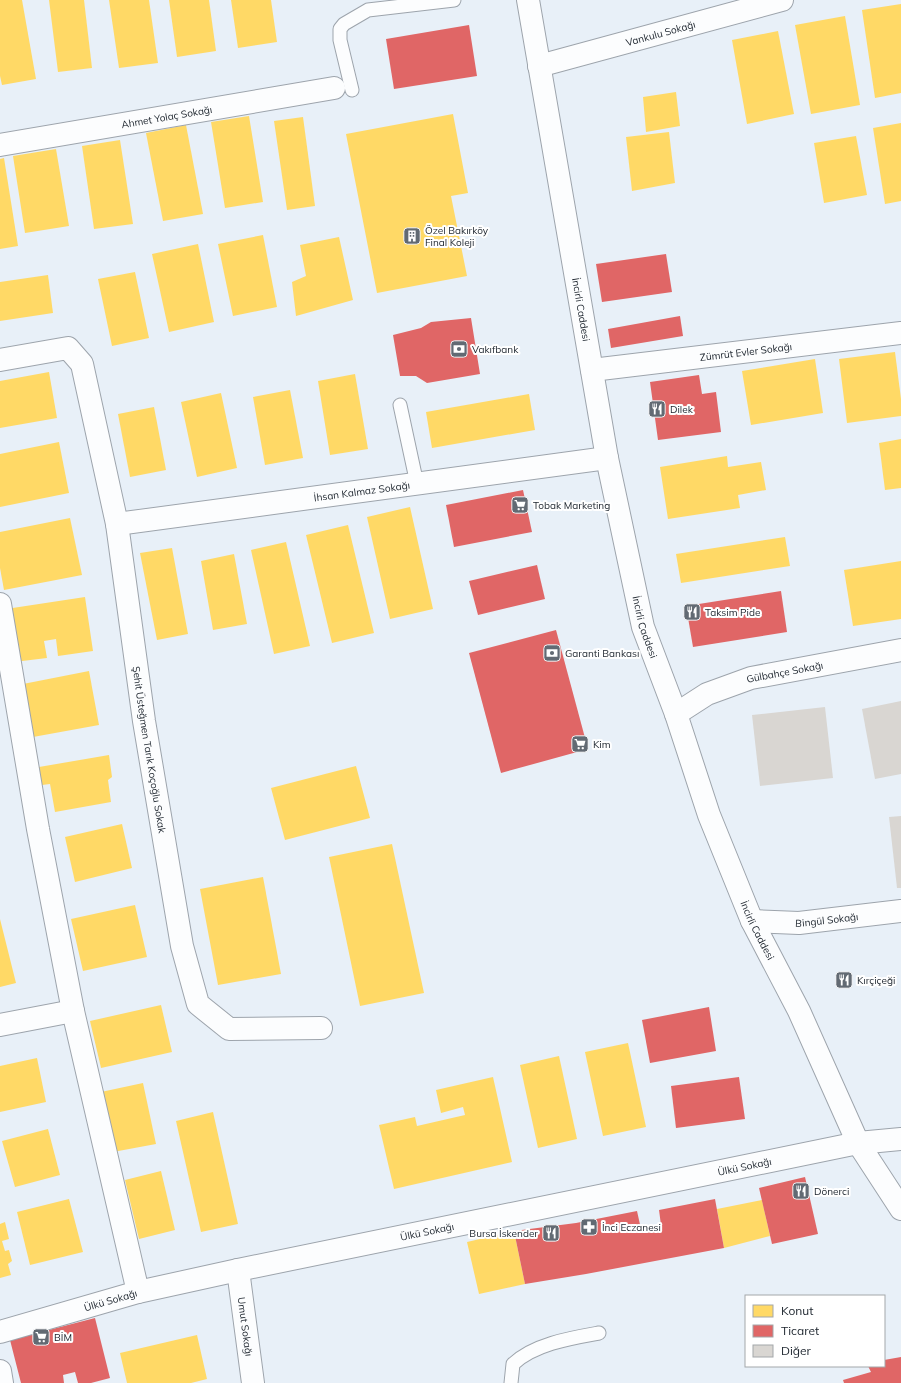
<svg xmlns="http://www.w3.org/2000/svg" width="901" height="1383" viewBox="0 0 901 1383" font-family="Mulish,sans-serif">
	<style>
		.homes { fill: #ffd966 }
		.shops { fill: #e06666 }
		.building { fill: #d9d6d2 }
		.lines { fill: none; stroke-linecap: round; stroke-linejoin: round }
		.service-casing { stroke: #9da4ac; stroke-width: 15 }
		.minor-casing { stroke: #9da4ac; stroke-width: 24 }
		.secondary-casing { stroke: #9da4ac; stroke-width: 24 }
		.service { stroke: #fcfdfe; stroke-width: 13 }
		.minor { stroke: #fcfdfe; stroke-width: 22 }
		.secondary { stroke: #fcfdfe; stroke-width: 22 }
		.labels { text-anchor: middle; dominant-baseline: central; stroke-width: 4; stroke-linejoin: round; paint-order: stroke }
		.street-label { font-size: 10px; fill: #1a222b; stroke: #fff }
		.poi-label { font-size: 10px; fill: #1a222b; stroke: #fff; text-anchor: start }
	</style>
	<rect width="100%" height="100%" fill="#e8f0f8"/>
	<!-- homes -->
	<g class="homes">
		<polygon points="0,0 22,0 36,79 2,85 0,76"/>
		<polygon points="49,0 84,0 92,68 58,72"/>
		<polygon points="109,0 149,0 158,63 119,68"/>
		<polygon points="169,0 209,0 216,51 177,57"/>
		<polygon points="231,0 271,0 277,42 238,48"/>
		<polygon points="901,4 901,93 875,98 862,10"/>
		<polygon points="845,16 860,105 811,114 795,25"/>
		<polygon points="778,31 794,114 747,124 732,40"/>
		<polygon points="676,92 680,126 646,132 643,97"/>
		<polygon points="453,114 468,193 451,196 467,276 377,293 346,134"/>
		<polygon points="249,116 263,202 225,208 211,122"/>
		<polygon points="303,117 315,206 287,210 274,121"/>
		<polygon points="901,123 901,201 885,204 873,128"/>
		<polygon points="186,125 203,214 163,221 146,133"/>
		<polygon points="669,132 675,183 632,191 626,137"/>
		<polygon points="856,136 867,195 824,203 814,143"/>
		<polygon points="120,140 133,224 94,229 82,146"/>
		<polygon points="56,149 69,226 25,233 13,156"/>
		<polygon points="4,158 18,246 0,249 0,159"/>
		<polygon points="263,235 277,307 233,316 218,244"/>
		<polygon points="339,237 353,300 296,316 292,282 306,276 300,245"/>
		<polygon points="198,244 214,322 169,332 152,254"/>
		<polygon points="135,272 149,338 112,346 98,279"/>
		<polygon points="48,275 53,313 0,321 0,282"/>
		<polygon points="895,352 901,399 901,416 847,423 839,359"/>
		<polygon points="815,359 823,413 751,425 742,371"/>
		<polygon points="49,372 57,418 0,428 0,381"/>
		<polygon points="355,374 368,449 330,455 318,381"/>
		<polygon points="290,390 303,458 265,465 253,397"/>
		<polygon points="221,393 237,468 197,477 181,402"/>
		<polygon points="529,394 535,430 432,448 426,412"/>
		<polygon points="154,407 166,470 130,477 118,414"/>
		<polygon points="901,439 901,488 885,490 879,443"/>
		<polygon points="59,442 69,493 0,507 0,454"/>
		<polygon points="727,456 728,467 761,462 766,490 738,495 740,508 668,519 660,467"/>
		<polygon points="410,507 433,609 390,619 367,517"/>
		<polygon points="70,518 82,575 4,590 0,568 0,532"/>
		<polygon points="348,525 374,633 332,643 306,535"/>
		<polygon points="785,537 790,566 681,583 676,554"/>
		<polygon points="286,542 310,646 274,654 251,550"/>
		<polygon points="172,548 188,634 157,640 140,553"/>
		<polygon points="234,554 247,624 213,630 201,561"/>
		<polygon points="901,561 901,619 853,626 844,570"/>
		<polygon points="85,597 93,651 58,656 56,639 44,641 47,658 14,662 6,609"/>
		<polygon points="89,671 99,725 33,737 23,684"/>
		<polygon points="109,755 112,777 108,780 111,802 55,812 50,784 42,785 39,767"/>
		<polygon points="356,766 370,818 285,840 271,788"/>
		<polygon points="122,824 132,868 75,882 65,837"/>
		<polygon points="392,844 424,993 360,1006 329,857"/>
		<polygon points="263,877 281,974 218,985 200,889"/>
		<polygon points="135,905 147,957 83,971 71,919"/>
		<polygon points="0,919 16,983 0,987"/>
		<polygon points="161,1005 172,1052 101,1068 90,1021"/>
		<polygon points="628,1043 646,1127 603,1136 585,1052"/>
		<polygon points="559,1056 577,1139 538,1148 520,1065"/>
		<polygon points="37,1058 46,1102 0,1112 0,1066"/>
		<polygon points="493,1077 512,1162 394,1189 379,1125 415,1117 417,1126 465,1115 463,1107 441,1113 436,1090"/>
		<polygon points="143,1083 156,1144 113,1152 101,1092"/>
		<polygon points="213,1112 238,1224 201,1232 176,1121"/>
		<polygon points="48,1129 60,1175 15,1187 2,1141"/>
		<polygon points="161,1171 175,1230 139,1239 125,1180"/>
		<polygon points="69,1199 83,1252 30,1265 17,1212"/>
		<polygon points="762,1200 770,1236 724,1248 717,1209"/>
		<polygon points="5,1222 9,1239 2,1241 5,1251 9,1250 12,1261 8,1264 11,1275 0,1278 0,1224"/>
		<polygon points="514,1231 525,1284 479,1294 467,1242"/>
		<polygon points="197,1335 207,1379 191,1383 127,1383 120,1353"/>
	</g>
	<!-- shops -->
	<g class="shops">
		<polygon points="469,25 477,76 394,89 386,39"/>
		<polygon points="666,254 672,292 602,302 596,264"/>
		<polygon points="680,316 683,336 611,348 608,329"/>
		<polygon points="471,318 480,374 427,383 416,376 400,376 393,335 421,328 431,322"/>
		<polygon points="699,375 702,394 716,392 721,432 658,440 650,382"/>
		<polygon points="523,490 532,532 454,547 446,505"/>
		<polygon points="537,565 545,599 478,615 469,581"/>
		<polygon points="781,591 787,632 693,647 686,606"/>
		<polygon points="556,630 588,749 501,773 469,653"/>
		<polygon points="709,1007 716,1051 650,1063 642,1020"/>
		<polygon points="739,1077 745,1119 676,1128 671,1086"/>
		<polygon points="805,1177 818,1234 772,1244 759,1188"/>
		<polygon points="715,1199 724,1248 586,1274 525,1284 514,1231 576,1223 637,1211 641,1229 661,1225 659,1210"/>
		<polygon points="95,1318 110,1378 91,1383 78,1383 75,1372 63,1375 64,1383 21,1383 10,1340"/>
		<polygon points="901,1357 901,1383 844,1383 843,1380 871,1372 868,1366 884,1366 884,1360"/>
	</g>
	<!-- building -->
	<g class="building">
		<polygon points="901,701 901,774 875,779 862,709"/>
		<polygon points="825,707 833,778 760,786 752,715"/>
		<polygon points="901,816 901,888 897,888 889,817"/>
	</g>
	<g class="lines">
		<defs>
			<g id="service">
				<polyline points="352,90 340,40 340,29 344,24 368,10 454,0"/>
				<polyline points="400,405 417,484"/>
				<path d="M 511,1383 L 513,1364 C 534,1344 571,1338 599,1333"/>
			</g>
			<g id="minor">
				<path id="s1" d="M 539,66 L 782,0"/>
				<path id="s2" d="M 0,145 L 334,88"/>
				<path id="s3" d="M 0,360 L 68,348 L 82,364 L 117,524 L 144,721 L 182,946 L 198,1004 L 229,1029 L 321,1028"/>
				<path id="s4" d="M 592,370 L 901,333"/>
				<path id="s5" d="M 117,524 L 607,458"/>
				<polyline points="0,604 38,829 73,1011 138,1292"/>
				<path id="s6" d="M 676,714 L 707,694 L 751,678 L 901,650"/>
				<path id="s7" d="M 752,921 L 799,923 L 901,911"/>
				<polyline points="0,1025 73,1011"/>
				<path id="s8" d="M 238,1270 L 253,1383"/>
				<path id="s9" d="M 0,1332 L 138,1292 L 238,1270 L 858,1143 L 901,1139"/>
				<polyline points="0,1371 2,1383"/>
			</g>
			<g id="secondary">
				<path id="s10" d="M 528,0 L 607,458 L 643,627 L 676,714 L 709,815 L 752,921 L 799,1011 L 858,1143 L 901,1209"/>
			</g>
		</defs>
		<!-- service casing -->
		<use href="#service" class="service-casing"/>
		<!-- minor casing -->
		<use href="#minor" class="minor-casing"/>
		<!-- secondary casing -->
		<use href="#secondary" class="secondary-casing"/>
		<!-- service -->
		<use href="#service" class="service"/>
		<!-- minor -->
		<use href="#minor" class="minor"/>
		<!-- secondary -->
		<use href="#secondary" class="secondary"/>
	</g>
	<!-- icons -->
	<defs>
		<symbol id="building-square" viewBox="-11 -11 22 22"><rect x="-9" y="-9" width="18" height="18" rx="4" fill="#626a73" stroke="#fff"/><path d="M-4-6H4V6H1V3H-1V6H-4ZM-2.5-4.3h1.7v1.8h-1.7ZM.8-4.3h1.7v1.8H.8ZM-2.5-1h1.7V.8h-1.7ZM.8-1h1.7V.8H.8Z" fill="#fff"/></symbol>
		<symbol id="bank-square" viewBox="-11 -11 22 22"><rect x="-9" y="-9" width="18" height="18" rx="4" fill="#626a73" stroke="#fff"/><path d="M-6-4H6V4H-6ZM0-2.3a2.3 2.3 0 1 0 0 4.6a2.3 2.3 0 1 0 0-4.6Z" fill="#fff"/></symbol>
		<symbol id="restaurant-square" viewBox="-11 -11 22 22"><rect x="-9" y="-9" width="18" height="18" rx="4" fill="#626a73" stroke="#fff"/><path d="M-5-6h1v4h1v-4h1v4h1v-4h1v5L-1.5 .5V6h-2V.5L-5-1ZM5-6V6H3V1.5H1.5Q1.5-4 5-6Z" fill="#fff"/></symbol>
		<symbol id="supermarket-square" viewBox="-11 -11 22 22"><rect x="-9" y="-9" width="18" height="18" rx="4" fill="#626a73" stroke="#fff"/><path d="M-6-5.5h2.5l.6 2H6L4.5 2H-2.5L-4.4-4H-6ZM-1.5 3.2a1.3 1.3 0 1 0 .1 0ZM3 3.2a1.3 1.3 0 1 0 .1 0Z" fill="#fff"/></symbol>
		<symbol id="pharmacy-square" viewBox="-11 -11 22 22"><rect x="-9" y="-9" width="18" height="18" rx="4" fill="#626a73" stroke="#fff"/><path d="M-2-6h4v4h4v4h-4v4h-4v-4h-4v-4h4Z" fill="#fff"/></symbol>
	</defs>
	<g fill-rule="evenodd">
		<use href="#building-square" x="402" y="226" width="20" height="20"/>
		<use href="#bank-square" x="449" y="339" width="20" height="20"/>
		<use href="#restaurant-square" x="647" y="399" width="20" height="20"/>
		<use href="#supermarket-square" x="510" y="495" width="20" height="20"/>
		<use href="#restaurant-square" x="682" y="602" width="20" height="20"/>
		<use href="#bank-square" x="542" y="643" width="20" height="20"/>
		<use href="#supermarket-square" x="570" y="734" width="20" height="20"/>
		<use href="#restaurant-square" x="834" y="970" width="20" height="20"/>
		<use href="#restaurant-square" x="791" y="1181" width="20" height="20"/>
		<use href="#pharmacy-square" x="579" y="1217" width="20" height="20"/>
		<use href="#restaurant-square" x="541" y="1223" width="20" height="20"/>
		<use href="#supermarket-square" x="31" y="1327" width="20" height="20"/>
	</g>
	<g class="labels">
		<!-- street labels -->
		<g class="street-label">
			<text stroke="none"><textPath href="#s1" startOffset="126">Vankulu Sokağı</textPath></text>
			<text stroke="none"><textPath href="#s2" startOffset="169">Ahmet Yolaç Sokağı</textPath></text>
			<text stroke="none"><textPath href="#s10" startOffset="314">İncirli Caddesi</textPath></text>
			<text stroke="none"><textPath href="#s4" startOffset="155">Zümrüt Evler Sokağı</textPath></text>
			<text stroke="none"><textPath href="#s5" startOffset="247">İhsan Kalmaz Sokağı</textPath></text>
			<text stroke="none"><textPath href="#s10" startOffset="638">İncirli Caddesi</textPath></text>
			<text stroke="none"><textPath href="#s6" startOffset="118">Gülbahçe Sokağı</textPath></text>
			<text stroke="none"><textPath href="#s3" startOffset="482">Şehit Üsteğmen Tarık Koçoğlu Sokak</textPath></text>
			<text stroke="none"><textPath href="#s7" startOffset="75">Bingül Sokağı</textPath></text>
			<text stroke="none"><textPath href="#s10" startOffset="962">İncirli Caddesi</textPath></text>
			<text stroke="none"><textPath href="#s9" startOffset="763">Ülkü Sokağı</textPath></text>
			<text stroke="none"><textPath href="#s9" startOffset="439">Ülkü Sokağı</textPath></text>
			<text stroke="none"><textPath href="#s9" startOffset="115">Ülkü Sokağı</textPath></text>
			<text stroke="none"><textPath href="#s8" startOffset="57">Umut Sokağı</textPath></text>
		</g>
		<!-- poi labels -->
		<g class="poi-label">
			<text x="425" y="230">Özel Bakırköy<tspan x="425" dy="12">Final Koleji</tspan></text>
			<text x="472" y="349">Vakıfbank</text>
			<text x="670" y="409">Dilek</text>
			<text x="533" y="505">Tobak Marketing</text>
			<text x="705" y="612">Taksim Pide</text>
			<text x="565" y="653">Garanti Bankası</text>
			<text x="593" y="744">Kim</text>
			<text x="857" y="980">Kırçiçeği</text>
			<text x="814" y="1191">Dönerci</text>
			<text x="602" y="1227">İnci Eczanesi</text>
			<text x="538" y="1233" text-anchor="end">Bursa İskender</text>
			<text x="54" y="1337">BİM</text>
		</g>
	</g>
	<!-- legend -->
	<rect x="745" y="1295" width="140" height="72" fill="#ffffff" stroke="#a3a7aa"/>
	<rect x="753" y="1305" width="20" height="12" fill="#ffd966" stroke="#a3a7aa"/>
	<text x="781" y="1315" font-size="12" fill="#1a222b">Konut</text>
	<rect x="753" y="1325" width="20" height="12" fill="#e06666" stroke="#a3a7aa"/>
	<text x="781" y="1335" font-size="12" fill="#1a222b">Ticaret</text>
	<rect x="753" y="1345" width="20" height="12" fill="#d9d6d2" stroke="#a3a7aa"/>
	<text x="781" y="1355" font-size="12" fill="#1a222b">Diğer</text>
</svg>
